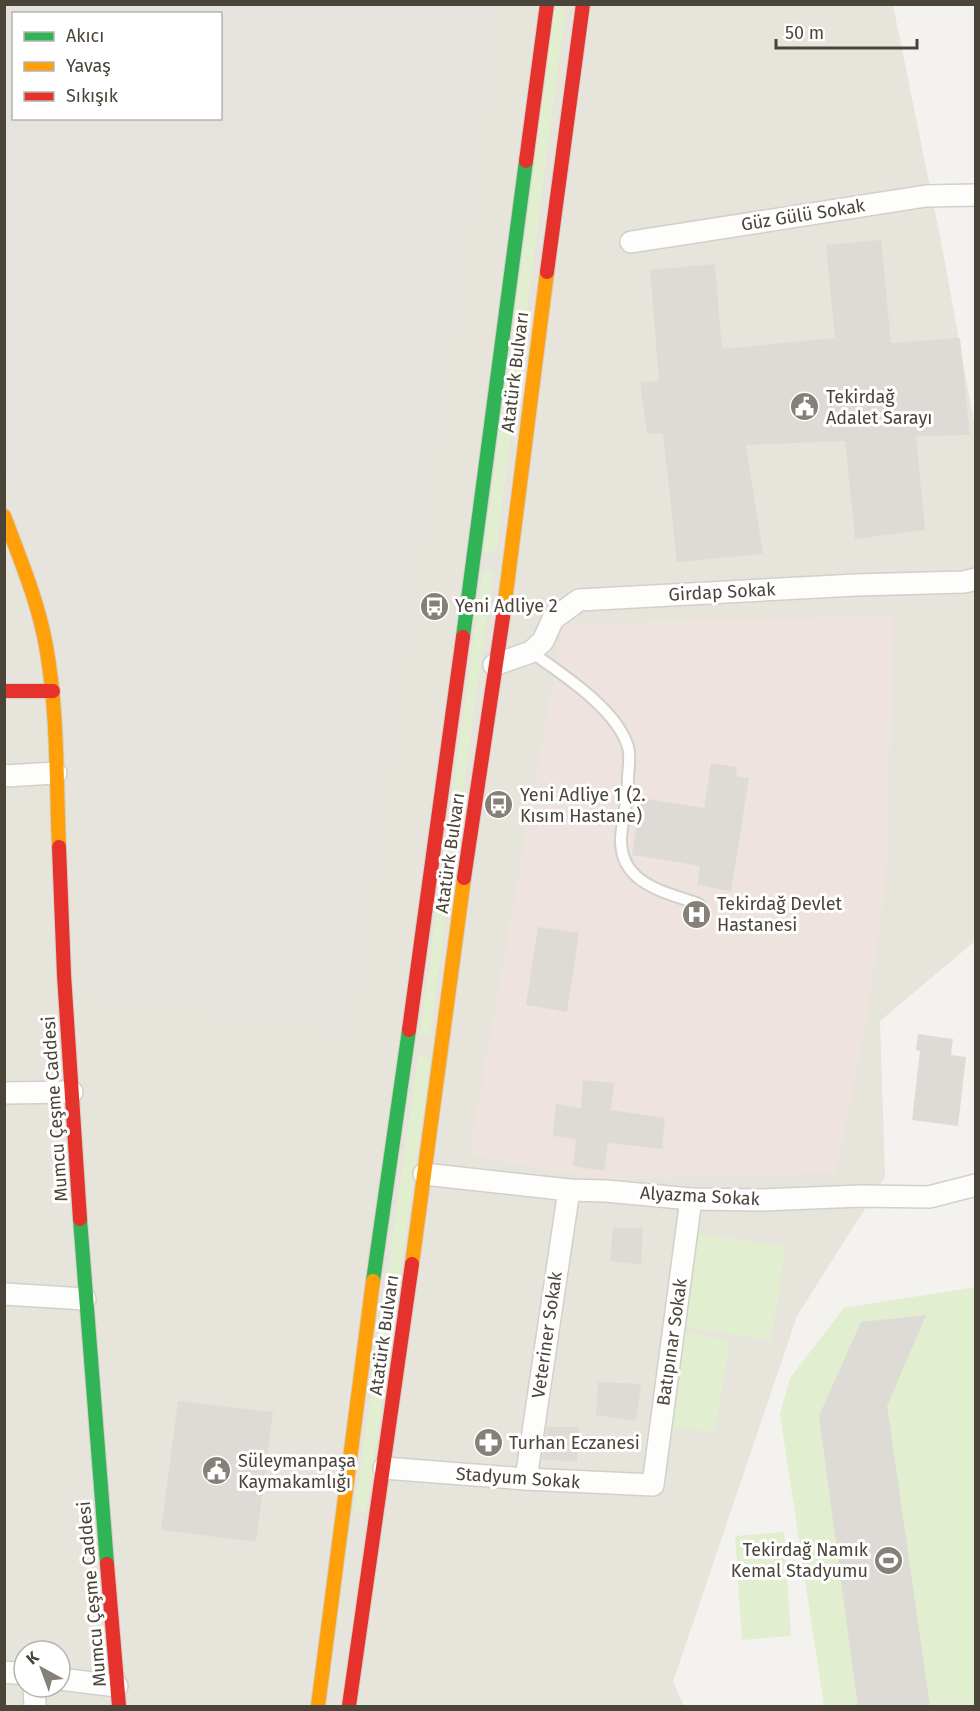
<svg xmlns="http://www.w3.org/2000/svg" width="980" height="1711" viewBox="0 0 980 1711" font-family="'Fira Sans',sans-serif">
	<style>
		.residential { fill: #e7e4dc; fill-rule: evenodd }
		.industrial { fill: #e6e2de; fill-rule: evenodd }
		.medical { fill: #eee3df }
		.green { fill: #e1eecf }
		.building { fill: #dedbd6 }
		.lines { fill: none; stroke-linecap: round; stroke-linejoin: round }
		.lane-casing { stroke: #d2d0cb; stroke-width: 14 }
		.street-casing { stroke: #d2d0cb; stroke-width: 24 }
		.fast-casing { stroke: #d3cfc5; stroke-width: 16 }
		.slow-casing { stroke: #d3cfc5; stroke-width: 16 }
		.jam-casing { stroke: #d3cfc5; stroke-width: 16 }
		.lane { stroke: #fdfdfc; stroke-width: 10 }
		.street { stroke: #fdfdfc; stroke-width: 21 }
		.fast { stroke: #30b455; stroke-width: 14 }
		.slow { stroke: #ff9f0a; stroke-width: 14 }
		.jam { stroke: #e5322d; stroke-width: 14 }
		.labels { text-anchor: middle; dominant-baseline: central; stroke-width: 6; stroke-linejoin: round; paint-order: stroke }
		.street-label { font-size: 18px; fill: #4b4439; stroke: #fff }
		.poi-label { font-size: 18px; fill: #4b4439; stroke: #fff; text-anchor: start }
	</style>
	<rect width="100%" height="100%" fill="#f4f2ee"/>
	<!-- residential -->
	<path class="residential" d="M 5,5 L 893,5 L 941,241 L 975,427 L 975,941 L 880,1021 L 885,1177 L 797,1316 L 673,1682 L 684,1706 L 5,1706 ZM 14,14 L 220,14 L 220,118 L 14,118 ZM 24,1651 L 60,1651 L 60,1687 L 24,1687 Z"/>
	<!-- industrial -->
	<path class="industrial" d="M 5,5 L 498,5 L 348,1031 L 93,993 L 68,671 L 39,562 L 5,469 ZM 14,14 L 220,14 L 220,118 L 14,118 Z"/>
	<!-- medical -->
	<polygon class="medical" points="894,616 886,878 866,1023 836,1173 604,1180 469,1155 563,624"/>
	<!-- green -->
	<g class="green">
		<polygon points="555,5 566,5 496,552 484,552"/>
		<polygon points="483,571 493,572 430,1035 420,1035"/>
		<polygon points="418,1056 431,1058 366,1512 354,1511"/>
		<polygon points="691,1232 786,1247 771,1340 676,1326"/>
		<polygon points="975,1287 975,1706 824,1706 780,1414 790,1378 844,1308"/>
		<polygon points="678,1331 730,1340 715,1433 663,1425"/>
		<polygon points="784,1532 791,1636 742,1640 735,1536"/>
	</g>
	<!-- building -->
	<g class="building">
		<polygon points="881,240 891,343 960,338 970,435 916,436 925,530 855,539 845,441 746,445 763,554 677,562 663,433 647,434 640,382 659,381 650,270 715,264 722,349 835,338 826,245"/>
		<polygon points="711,763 737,767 736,776 749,778 731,891 697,885 700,866 632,855 641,798 704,808"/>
		<polygon points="538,927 579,933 567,1012 526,1005"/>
		<polygon points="918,1034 953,1039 951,1055 966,1057 958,1126 912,1120 920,1051 916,1050"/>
		<polygon points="583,1080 614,1083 611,1110 665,1118 662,1149 608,1143 604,1171 573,1166 576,1139 553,1136 556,1104 581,1108"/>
		<polygon points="613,1228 643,1228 641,1265 610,1261"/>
		<polygon points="926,1315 887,1406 930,1707 858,1707 819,1416 861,1322"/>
		<polygon points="598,1382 641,1384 636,1421 596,1415"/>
		<polygon points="178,1401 273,1412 256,1542 161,1530"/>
		<polygon points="547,1427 579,1427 577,1462 542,1459"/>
	</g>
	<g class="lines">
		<defs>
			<path id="lane" d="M 531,652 C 562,674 617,709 628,747 C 631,756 628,769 628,779 C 628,799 622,819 621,839 C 620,884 665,892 699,904"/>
			<g id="street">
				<polyline points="631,242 926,196 976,195"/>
				<polyline points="494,665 531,652 543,641 553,619 579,600 856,585 964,582 976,579"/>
				<polyline points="4,776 56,773"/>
				<polyline points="4,1093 72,1092"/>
				<polyline points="424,1174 569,1190 606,1191 691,1199 760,1200 860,1196 929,1197 976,1185"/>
				<polyline points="4,1294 85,1299"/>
				<polyline points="384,1468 526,1479 653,1485 691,1199"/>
				<polyline points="526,1479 569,1190"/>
				<polyline points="4,1672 24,1674"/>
				<polyline points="60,1679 117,1686"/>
				<polyline points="34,1687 35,1706"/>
			</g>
			<g id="fast">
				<polyline points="463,637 526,161"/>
				<polyline points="80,1219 107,1564"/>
				<polyline points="373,1281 409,1030"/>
			</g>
			<g id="slow">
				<path d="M 4,516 C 20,559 38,601 46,646 C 58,712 56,780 59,847"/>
				<polyline points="503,617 547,272"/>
				<polyline points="412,1264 464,878"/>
				<polyline points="318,1706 373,1281"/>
			</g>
			<g id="jam">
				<polyline points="526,161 547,4"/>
				<polyline points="547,272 583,4"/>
				<polyline points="4,691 53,691"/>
				<polyline points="59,847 64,975 80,1219"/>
				<polyline points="464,878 503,617"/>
				<polyline points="409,1030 463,637"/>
				<polyline points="107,1564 119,1706"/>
				<polyline points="349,1706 412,1264"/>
			</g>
		</defs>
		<!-- lane casing -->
		<use href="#lane" class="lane-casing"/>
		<!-- street casing -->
		<use href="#street" class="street-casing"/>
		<!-- fast casing -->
		<use href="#fast" class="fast-casing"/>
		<!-- slow casing -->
		<use href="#slow" class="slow-casing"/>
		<!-- jam casing -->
		<use href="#jam" class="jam-casing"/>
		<!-- lane -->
		<use href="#lane" class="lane"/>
		<!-- street -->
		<use href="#street" class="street"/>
		<!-- fast -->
		<use href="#fast" class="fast"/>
		<!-- slow -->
		<use href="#slow" class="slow"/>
		<!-- jam -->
		<use href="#jam" class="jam"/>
	</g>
	<!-- icons -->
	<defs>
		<symbol id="civic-disc" viewBox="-11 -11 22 22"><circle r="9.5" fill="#868178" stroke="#fff"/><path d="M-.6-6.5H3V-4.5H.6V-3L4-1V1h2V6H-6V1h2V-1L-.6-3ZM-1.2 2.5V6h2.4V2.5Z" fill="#fff"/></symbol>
		<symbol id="bus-disc" viewBox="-11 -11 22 22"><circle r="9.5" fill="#868178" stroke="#fff"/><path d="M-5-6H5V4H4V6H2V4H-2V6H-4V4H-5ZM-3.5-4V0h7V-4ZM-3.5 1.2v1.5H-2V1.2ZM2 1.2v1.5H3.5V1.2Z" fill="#fff"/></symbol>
		<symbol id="hospital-disc" viewBox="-11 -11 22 22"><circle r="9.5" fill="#868178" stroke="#fff"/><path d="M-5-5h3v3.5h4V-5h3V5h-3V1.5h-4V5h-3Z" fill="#fff"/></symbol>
		<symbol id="pharmacy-disc" viewBox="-11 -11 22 22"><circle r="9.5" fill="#868178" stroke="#fff"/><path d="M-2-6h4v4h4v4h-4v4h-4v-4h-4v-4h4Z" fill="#fff"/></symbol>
		<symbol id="stadium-disc" viewBox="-11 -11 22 22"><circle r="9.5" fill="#868178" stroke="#fff"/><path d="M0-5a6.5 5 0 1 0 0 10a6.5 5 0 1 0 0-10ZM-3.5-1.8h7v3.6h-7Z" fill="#fff"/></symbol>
	</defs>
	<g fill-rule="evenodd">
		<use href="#civic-disc" x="788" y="390" width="33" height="33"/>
		<use href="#bus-disc" x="418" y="590" width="33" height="33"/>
		<use href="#bus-disc" x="482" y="788" width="33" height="33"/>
		<use href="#hospital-disc" x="680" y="898" width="33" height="33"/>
		<use href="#pharmacy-disc" x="472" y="1426" width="33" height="33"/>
		<use href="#civic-disc" x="200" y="1454" width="33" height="33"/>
		<use href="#stadium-disc" x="872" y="1544" width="33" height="33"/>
	</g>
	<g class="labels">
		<!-- street labels -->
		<g class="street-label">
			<text transform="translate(803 215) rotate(-9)">Güz Gülü Sokak</text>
			<text transform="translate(515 372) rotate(-83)">Atatürk Bulvarı</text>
			<text transform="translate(722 592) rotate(-3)">Girdap Sokak</text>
			<text transform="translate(450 853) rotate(-82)">Atatürk Bulvarı</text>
			<text transform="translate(55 1109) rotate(-94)">Mumcu Çeşme Caddesi</text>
			<text transform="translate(700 1196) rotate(3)">Alyazma Sokak</text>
			<text transform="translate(384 1335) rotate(-82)">Atatürk Bulvarı</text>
			<text transform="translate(547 1335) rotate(-82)">Veteriner Sokak</text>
			<text transform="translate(672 1342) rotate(-82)">Batıpınar Sokak</text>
			<text transform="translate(518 1478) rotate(4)">Stadyum Sokak</text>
			<text transform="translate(92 1594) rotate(-95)">Mumcu Çeşme Caddesi</text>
		</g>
		<!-- poi labels -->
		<g class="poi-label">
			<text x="826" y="397">Tekirdağ<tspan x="826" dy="21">Adalet Sarayı</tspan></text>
			<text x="455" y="606">Yeni Adliye 2</text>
			<text x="520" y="795">Yeni Adliye 1 (2.<tspan x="520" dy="21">Kısım Hastane)</tspan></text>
			<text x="717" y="904">Tekirdağ Devlet<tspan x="717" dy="21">Hastanesi</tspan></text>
			<text x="509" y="1443">Turhan Eczanesi</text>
			<text x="238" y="1461">Süleymanpaşa<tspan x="238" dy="21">Kaymakamlığı</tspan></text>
			<text x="868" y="1550" text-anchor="end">Tekirdağ Namık<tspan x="868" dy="21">Kemal Stadyumu</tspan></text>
		</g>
	</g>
	<!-- border -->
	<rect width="980" height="1711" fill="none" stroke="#4b4439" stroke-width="12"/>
	<!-- legend -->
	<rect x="12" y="12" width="210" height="108" fill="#ffffff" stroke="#b7b4b0" stroke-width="1.5"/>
	<rect x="24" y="32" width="30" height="9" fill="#30b455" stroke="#b7b4b0" stroke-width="1.5"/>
	<text x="66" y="42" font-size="18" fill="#4b4439">Akıcı</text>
	<rect x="24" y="62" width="30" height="9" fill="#ff9f0a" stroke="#b7b4b0" stroke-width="1.5"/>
	<text x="66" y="72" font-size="18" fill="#4b4439">Yavaş</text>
	<rect x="24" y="92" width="30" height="9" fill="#e5322d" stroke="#b7b4b0" stroke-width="1.5"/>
	<text x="66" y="102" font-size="18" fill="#4b4439">Sıkışık</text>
	<!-- north arrow -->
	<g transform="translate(42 1669) rotate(319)"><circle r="28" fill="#ffffff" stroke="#b7b4b0" stroke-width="1.5"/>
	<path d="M0-4.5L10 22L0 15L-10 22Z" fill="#868178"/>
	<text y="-9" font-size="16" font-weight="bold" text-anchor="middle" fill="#4b4439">K</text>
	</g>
	<!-- scale -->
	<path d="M776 39v9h141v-9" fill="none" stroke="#4b4439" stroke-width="3"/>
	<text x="785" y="39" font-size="18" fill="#4b4439" stroke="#ffffff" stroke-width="4.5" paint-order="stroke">50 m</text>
</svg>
